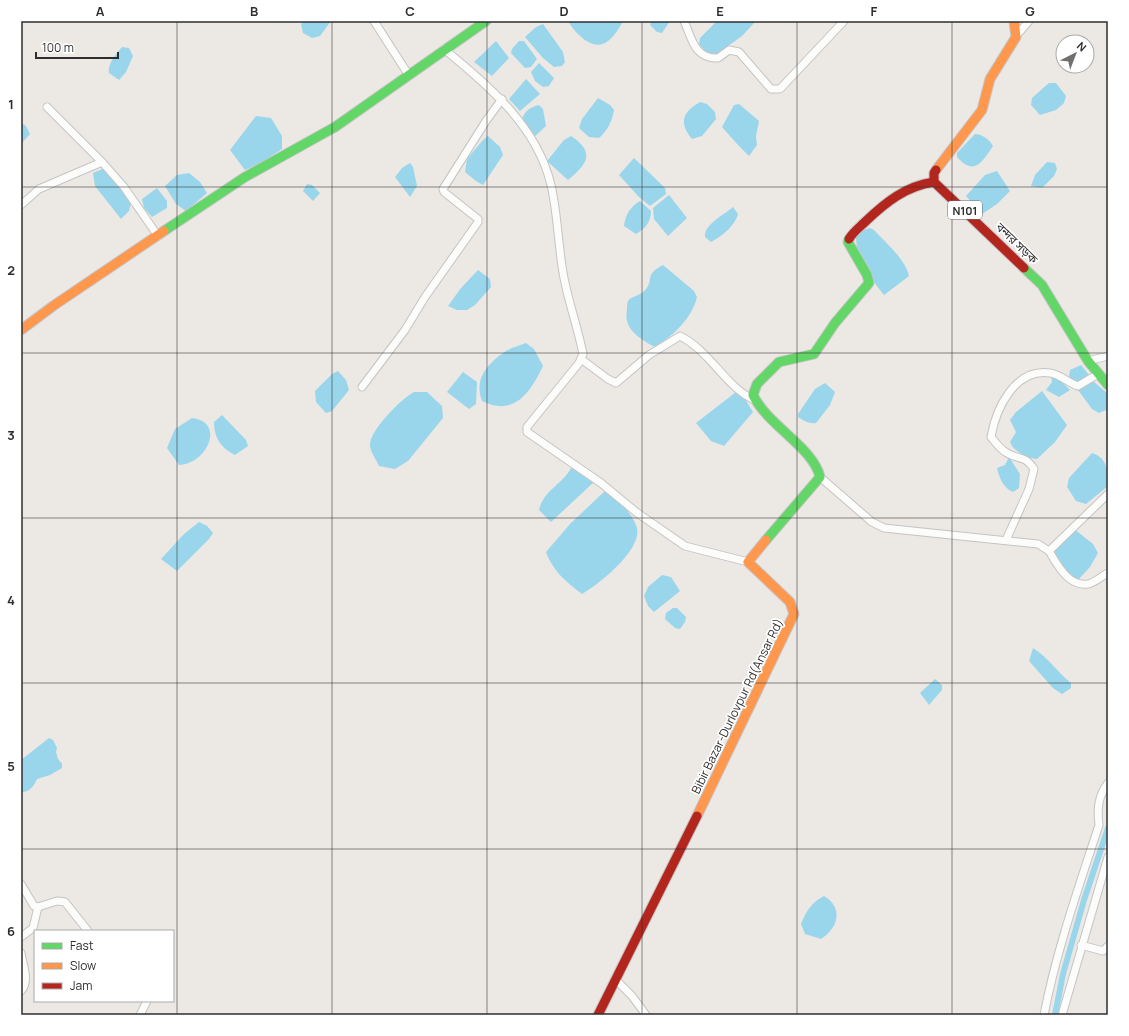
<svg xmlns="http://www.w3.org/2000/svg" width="1129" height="1036" viewBox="0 0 1129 1036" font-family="Manrope,'Noto Sans Bengali',sans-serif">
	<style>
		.water { fill: #99d6ec }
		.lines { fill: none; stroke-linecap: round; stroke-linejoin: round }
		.canal { stroke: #99d6ec; stroke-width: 6 }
		.street-casing { stroke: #c5c4c5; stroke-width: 9 }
		.fast-casing { stroke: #c5c4c5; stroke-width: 11 }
		.slow-casing { stroke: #c5c4c5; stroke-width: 11 }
		.jam-casing { stroke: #c5c4c5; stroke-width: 11 }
		.street { stroke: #fcfcfb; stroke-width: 7 }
		.fast { stroke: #63d668; stroke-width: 9 }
		.slow { stroke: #ff974d; stroke-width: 9 }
		.jam { stroke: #b3261e; stroke-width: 9 }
		.grid { fill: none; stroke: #2e2e2e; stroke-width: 1; stroke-opacity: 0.55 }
		.labels { text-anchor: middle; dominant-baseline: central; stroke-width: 3.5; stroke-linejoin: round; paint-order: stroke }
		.shield { fill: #fff; stroke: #6d6d6d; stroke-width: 1 }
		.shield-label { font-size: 11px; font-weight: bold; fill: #2e2e2e }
		.street-label { font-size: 12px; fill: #2e2e2e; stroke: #fff }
		.neatline { fill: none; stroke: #2e2e2e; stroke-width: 1.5 }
		.grid-label { font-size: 13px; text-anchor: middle; font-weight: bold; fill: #2e2e2e }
	</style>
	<rect width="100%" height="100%" fill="#ece8e4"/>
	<!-- water -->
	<g class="water">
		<polygon points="305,21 331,21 320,36 312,38 303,33 301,24"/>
		<path d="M 568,21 L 623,21 C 619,28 615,36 608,41 C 593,53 575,33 568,21 Z"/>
		<polygon points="652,21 670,21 662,33 657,32 650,25"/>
		<polygon points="717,21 756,21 742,36 714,56 706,52 699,44 700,38"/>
		<polygon points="543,24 563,52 565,62 562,66 554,67 543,58 525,37 536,27"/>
		<polygon points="496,41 509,58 492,76 474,62"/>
		<polygon points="519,41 524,41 537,59 531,67 525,68 511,53 512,49"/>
		<path d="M 122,47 L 129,48 L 133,56 L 126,72 L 119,80 L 109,73 C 107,64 116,54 122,47 Z"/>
		<polygon points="539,63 554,78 549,86 543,87 535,81 531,72"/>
		<polygon points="526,79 540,94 520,111 509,99"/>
		<polygon points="1049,83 1056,83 1066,96 1064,103 1056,110 1040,115 1031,105 1032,98"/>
		<path d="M 598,98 L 610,105 L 614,110 C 612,121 608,130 599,138 L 589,137 L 579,128 L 582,119 Z"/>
		<path d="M 700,102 L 707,104 L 715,112 L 716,119 L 702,136 L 692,139 C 678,122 683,112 700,102 Z"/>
		<polygon points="739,104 759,121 756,136 757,145 749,156 738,145 722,127 734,105"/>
		<path d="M 539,105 L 543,109 L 546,126 L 534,137 L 522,119 C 525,111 530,107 539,105 Z"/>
		<polygon points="256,116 271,118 282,136 282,149 264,161 245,170 230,150"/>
		<polygon points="21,123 26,126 30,134 21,144"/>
		<path d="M 975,134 C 982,134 990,140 993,146 C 982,163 974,176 957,157 L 957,153 Z"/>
		<polygon points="488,136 500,147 503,155 483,185 476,181 465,172 467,159 483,140"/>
		<path d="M 571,136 C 596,153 587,164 568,180 L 547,161 L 564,140 Z"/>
		<polygon points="634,158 665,188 666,194 650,206 639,197 619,175"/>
		<polygon points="1047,162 1055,163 1057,169 1054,176 1042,188 1031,186 1035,175"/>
		<polygon points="410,163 413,167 417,186 410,197 395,177 402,168"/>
		<polygon points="105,168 131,203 129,211 121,219 95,186 93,173"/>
		<polygon points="997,171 1010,191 997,204 982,214 966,196 985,175"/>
		<polygon points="189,173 200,182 207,193 186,211 176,204 165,186 177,175"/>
		<polygon points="307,184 312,185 320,193 313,201 303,191"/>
		<polygon points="157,188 167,201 167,208 152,217 144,208 142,199"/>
		<polygon points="669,195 687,218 668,236 654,219 653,208"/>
		<path d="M 640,201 L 651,211 C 651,222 645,229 636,234 L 624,226 C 625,215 631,206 640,201 Z"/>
		<path d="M 733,207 L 738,214 C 735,226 721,237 711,242 L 705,237 C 704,224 724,215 733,207 Z"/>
		<path d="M 870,228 L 874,230 C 885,242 906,260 909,276 L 884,295 C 871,279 856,259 856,237 L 861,231 Z"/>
		<path d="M 663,265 L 694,291 L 697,297 C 692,318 673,336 655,347 C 640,339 623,329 627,310 C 627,308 627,303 628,301 C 633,295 641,296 646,289 C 654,279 644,275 663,265 Z"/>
		<polygon points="478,270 490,279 491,287 475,305 467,310 457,310 448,306 461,288"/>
		<path d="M 526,343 L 534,349 L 543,366 C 530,393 514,417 482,401 C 474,380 486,365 503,353 C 509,348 519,346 526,343 Z"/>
		<polygon points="1081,365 1089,375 1078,383 1073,382 1069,376 1070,370"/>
		<polygon points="338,371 346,380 349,390 332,411 326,413 316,402 315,391 332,374"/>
		<polygon points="463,372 477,382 476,404 469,409 447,392"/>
		<polygon points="1051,375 1058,378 1070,390 1059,397 1046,390 1052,382"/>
		<polygon points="1093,381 1108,394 1108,412 1106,410 1099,413 1092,409 1078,390 1086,383"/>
		<path d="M 825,383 L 835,392 L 830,405 L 816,423 C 810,424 804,421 798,417 L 798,414 L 815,389 Z"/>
		<path d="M 1042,391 L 1067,425 L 1055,442 L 1037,459 C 1028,459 1013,451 1010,442 L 1016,432 L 1010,420 L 1016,412 Z"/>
		<path d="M 414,392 L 427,392 L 442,406 L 443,418 L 408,461 L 395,469 L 379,466 C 377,461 371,453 370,446 C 368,432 402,398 414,392 Z"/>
		<polygon points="736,392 745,399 753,412 724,446 711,441 696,423"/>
		<path d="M 222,415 L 246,440 L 248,446 L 235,455 C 221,448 214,438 214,422 Z"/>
		<path d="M 192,418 C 226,422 207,464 179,465 L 167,448 L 175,429 Z"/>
		<path d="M 1092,453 C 1108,458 1108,472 1108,486 L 1086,504 L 1076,501 L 1067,487 L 1069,478 Z"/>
		<path d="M 1009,457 L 1020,474 L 1019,488 L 1013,492 C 1003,488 999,477 997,468 L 1005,465 Z"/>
		<path d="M 572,466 L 595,481 L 551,522 L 539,510 C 544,489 564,484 572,466 Z"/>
		<path d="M 606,490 C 617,500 633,513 637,528 C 642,550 599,584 582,594 C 567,583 552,570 546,552 L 570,524 Z"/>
		<polygon points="199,522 207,526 213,533 209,539 177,571 161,559 184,534"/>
		<polygon points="1074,529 1093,544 1098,553 1090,567 1078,580 1064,572 1052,551"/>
		<polygon points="662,575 671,577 680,591 654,612 648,606 644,596 648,587"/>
		<polygon points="673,608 677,608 686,617 685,622 680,629 675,628 665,619 666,613"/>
		<path d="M 1033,648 C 1048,657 1057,672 1071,683 L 1071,688 L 1062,694 L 1053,688 L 1029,661 Z"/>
		<polygon points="935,679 942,685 942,690 929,705 920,693"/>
		<path d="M 49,738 L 53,740 L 57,748 L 56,752 L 58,759 L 62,764 L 62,768 L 50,775 L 37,779 C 34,785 31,791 23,792 L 21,790 L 21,760 Z"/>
		<path d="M 824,896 C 844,908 838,928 821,939 L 805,934 L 801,924 C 806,911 812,902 824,896 Z"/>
	</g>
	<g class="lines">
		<!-- canal -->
		<polyline class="canal" points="1055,1015 1063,974 1084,900 1108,828"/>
		<defs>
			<g id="street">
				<polyline points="374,21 408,74"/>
				<path d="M 684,21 C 692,38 694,59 718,58 L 729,50 L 739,52 L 771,89 L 780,89 L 844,21"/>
				<polyline points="1016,36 1029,21"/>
				<path d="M 444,49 C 489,86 537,126 551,185 C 558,215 558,247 564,278 C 569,304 578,328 583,354 L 579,363 L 527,427 L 527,432 L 601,483 L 636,512 L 685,546 L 748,562"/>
				<polyline points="47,107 102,162"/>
				<polyline points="21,205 39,189 102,162 124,187 158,236"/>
				<path d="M 581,359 L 608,379 L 616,383 L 649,355 L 680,336 C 710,351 725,386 754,400"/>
				<polyline points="1088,361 1108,356"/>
				<polyline points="362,387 405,330 425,297 478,222 478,219 444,192 443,189 486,121 502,99"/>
				<polyline points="820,477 872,522 884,528 1038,544 1049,551 1108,494"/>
				<path d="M 1006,540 L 1029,489 L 1034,469 C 1025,455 1019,460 1007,453 C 1000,449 996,443 991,437 C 996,408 1015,368 1050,373 C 1060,374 1068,383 1078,386 L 1098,374"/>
				<path d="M 1049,551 C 1057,564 1068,587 1088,584 C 1094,583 1102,576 1108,573"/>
				<polyline points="21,884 34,906 38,907 57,901 65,902 88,931"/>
				<polyline points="21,937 33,928 38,907"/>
				<polyline points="1081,945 1103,951 1108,946"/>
				<path d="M 21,953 C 23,966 30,981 21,991"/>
				<polyline points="615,979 632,996 646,1015"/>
				<polyline points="140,1015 147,1001"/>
				<path d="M 1044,1015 C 1056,952 1079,886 1099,825 C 1097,809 1098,796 1108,783"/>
				<polyline points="1062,1015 1108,857"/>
			</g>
			<g id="fast">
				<polyline points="164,231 245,177 335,127 486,21"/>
				<polyline points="1024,268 1042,285 1088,361 1108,385"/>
				<path d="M 766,540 L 820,477 C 813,447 768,426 753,395 L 757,384 L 779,362 L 814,354 L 835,323 L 869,283 L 867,275 L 848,242 L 849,239"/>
			</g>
			<g id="slow">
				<polyline points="936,170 982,110 990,79 1016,37 1014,21"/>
				<polyline points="21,330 53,306 164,231"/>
				<polyline points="697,816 794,614 790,602 748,562 766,540"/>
			</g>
			<g id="jam">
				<polyline points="936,170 934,173 934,182 1024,268"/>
				<path d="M 849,239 C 853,232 860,227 866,221 C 886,202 906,186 934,182"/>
				<polyline points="598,1015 697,816"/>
			</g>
		</defs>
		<!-- street casing -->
		<use href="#street" class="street-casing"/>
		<!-- fast casing -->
		<use href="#fast" class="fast-casing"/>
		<!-- slow casing -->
		<use href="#slow" class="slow-casing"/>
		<!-- jam casing -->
		<use href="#jam" class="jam-casing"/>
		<!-- street -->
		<use href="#street" class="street"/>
		<!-- fast -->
		<use href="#fast" class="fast"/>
		<!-- slow -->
		<use href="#slow" class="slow"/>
		<!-- jam -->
		<use href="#jam" class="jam"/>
	</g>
	<!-- grid -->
	<path class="grid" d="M 177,21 L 177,1015M 332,21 L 332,1015M 487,21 L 487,1015M 642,21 L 642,1015M 797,21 L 797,1015M 952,21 L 952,1015M 21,187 L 1108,187M 21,353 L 1108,353M 21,518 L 1108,518M 21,683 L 1108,683M 21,849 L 1108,849"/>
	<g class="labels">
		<!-- shield labels -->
		<rect class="shield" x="948" y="201" width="34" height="18" rx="3"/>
		<g class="shield-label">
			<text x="965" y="210">N101</text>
		</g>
		<!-- street labels -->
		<g class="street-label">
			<text transform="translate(1017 243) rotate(44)">বন্দর সড়ক</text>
			<text transform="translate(737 706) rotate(-64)">Bibir Bazar-Durlovpur Rd(Ansar Rd)</text>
		</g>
	</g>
	<!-- border -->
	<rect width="1129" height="1036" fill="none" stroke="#ffffff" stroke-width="44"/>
	<!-- legend -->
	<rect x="34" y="930" width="140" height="72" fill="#ffffff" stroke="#ababab"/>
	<rect x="42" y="943" width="20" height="6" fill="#63d668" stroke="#ababab"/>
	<text x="70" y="950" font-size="12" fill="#2e2e2e">Fast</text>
	<rect x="42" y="963" width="20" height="6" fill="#ff974d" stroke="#ababab"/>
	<text x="70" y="970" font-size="12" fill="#2e2e2e">Slow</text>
	<rect x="42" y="983" width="20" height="6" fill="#b3261e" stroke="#ababab"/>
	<text x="70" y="990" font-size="12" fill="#2e2e2e">Jam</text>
	<!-- north arrow -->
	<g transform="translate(1075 54) rotate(42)"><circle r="19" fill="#ffffff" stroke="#ababab"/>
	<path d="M0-3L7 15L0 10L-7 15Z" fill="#706f6e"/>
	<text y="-6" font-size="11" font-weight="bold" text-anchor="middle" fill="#2e2e2e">N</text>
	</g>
	<!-- scale -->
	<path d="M36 52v6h82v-6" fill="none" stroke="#2e2e2e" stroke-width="2"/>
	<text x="42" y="52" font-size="12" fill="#2e2e2e" stroke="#ffffff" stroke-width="3" paint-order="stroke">100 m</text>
	<rect x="22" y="22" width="1085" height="992" class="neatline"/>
	<g class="grid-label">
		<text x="100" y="16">A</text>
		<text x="254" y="16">B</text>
		<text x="410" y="16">C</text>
		<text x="564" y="16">D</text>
		<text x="720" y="16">E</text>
		<text x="874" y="16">F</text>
		<text x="1030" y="16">G</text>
		<text x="11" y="109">1</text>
		<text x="11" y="275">2</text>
		<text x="11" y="440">3</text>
		<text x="11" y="605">4</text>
		<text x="11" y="771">5</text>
		<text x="11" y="936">6</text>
	</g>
</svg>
